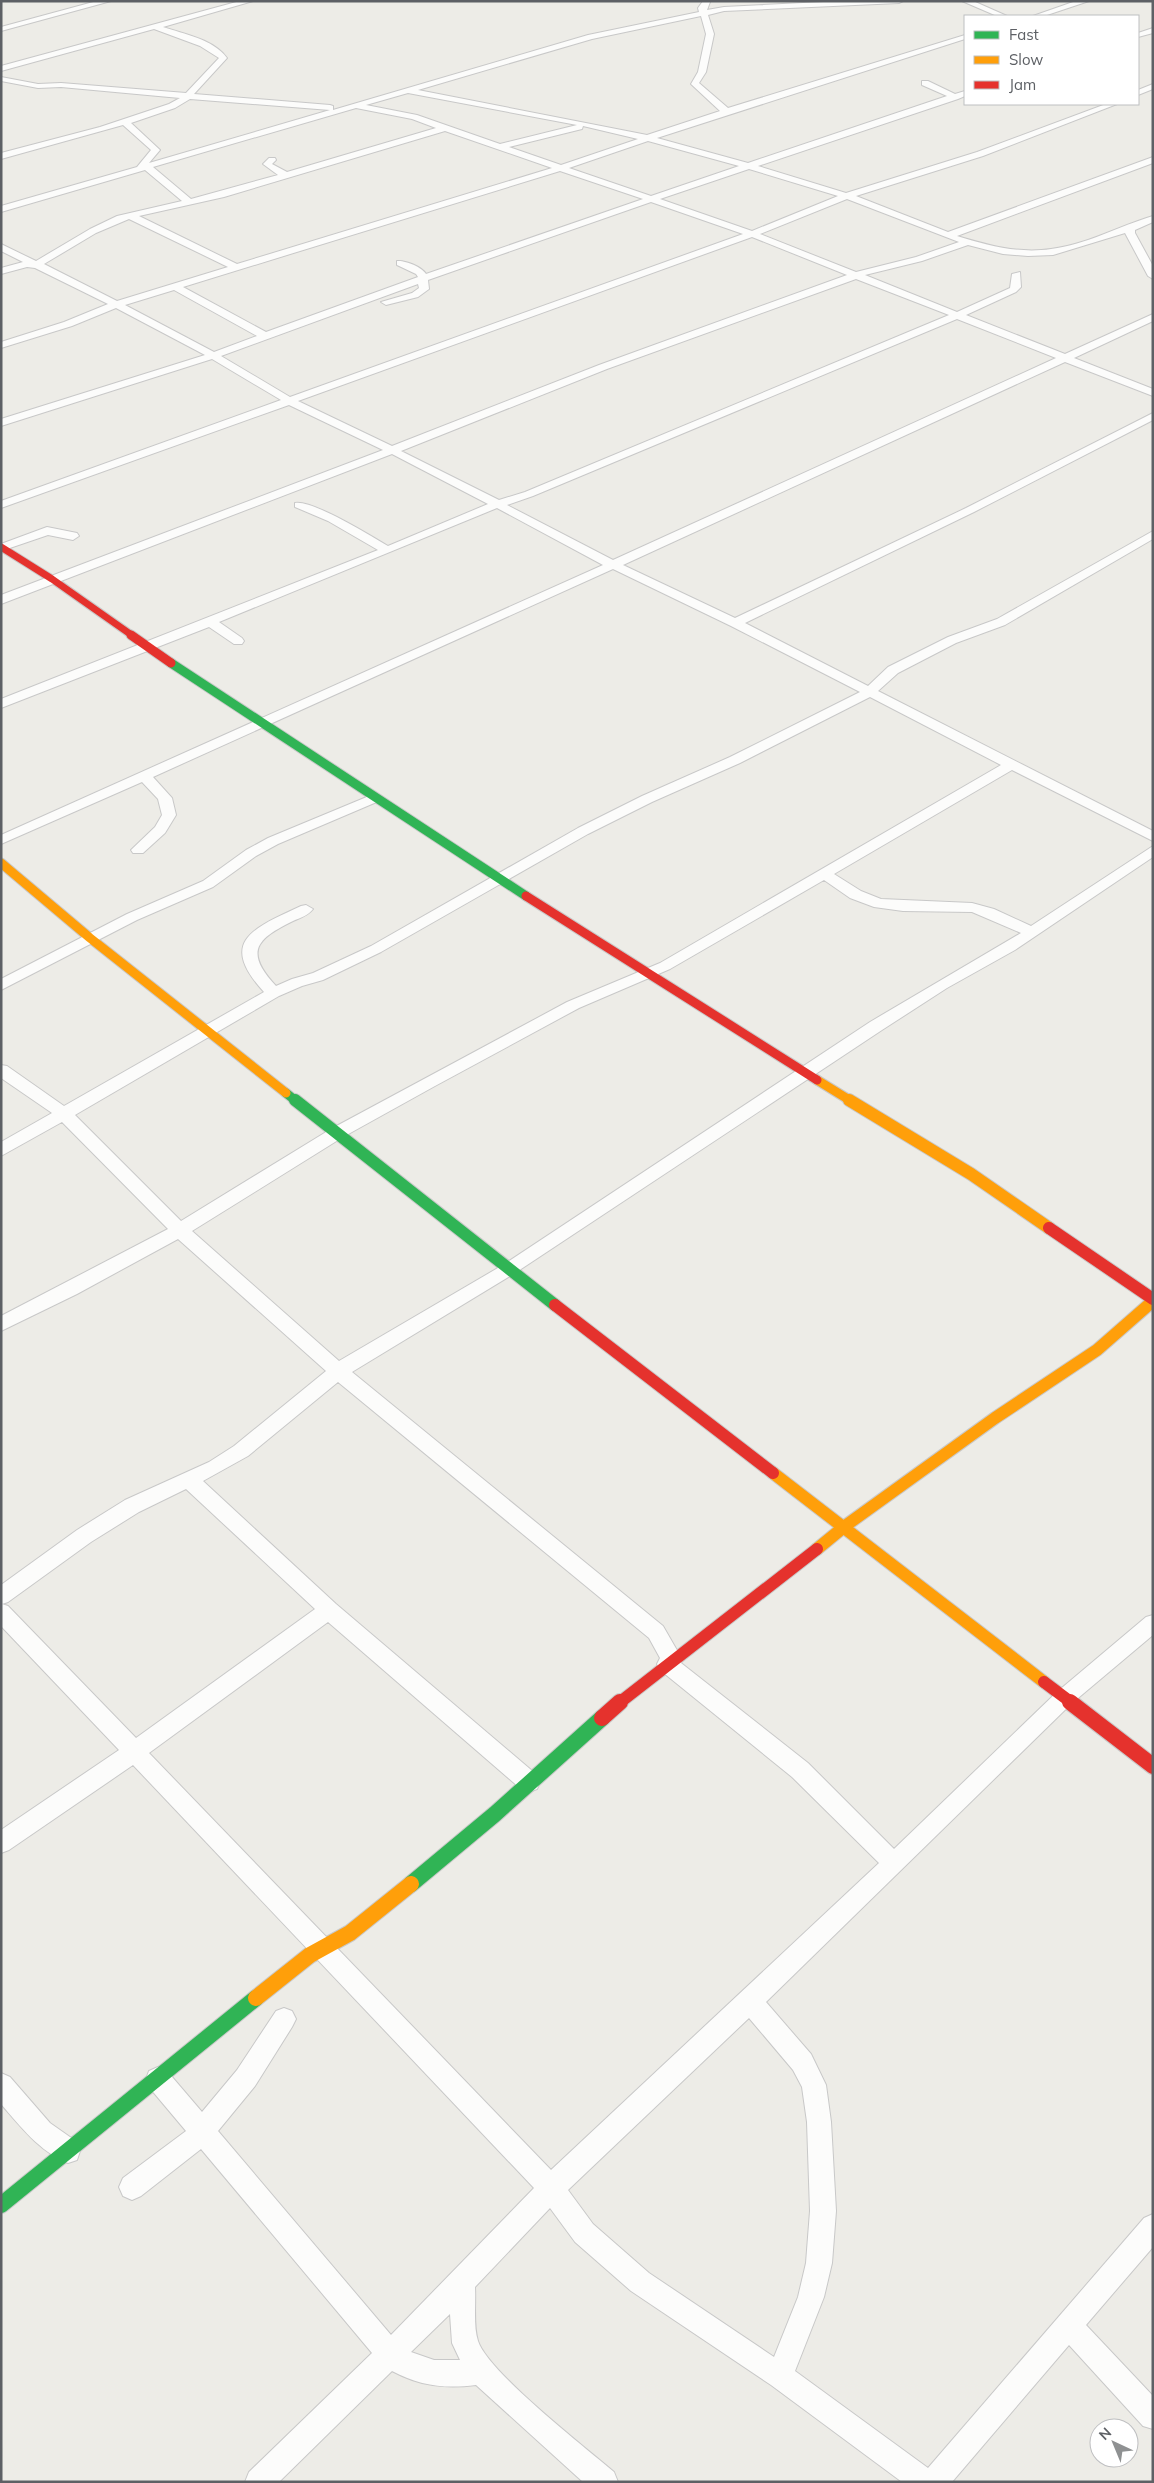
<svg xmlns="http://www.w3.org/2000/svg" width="1154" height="2483" viewBox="0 0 1154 2483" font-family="Mulish,sans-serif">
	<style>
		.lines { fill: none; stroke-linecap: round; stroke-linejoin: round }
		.street-casing { stroke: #c8c8c8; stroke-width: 2 }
		.fast-far2-casing { stroke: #c9c9c9; stroke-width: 11 }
		.fast-far1-casing { stroke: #c9c9c9; stroke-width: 14 }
		.fast-casing { stroke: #c9c9c9; stroke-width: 18 }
		.slow-far2-casing { stroke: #c9c9c9; stroke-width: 11 }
		.slow-far1-casing { stroke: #c9c9c9; stroke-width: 14 }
		.slow-casing { stroke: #c9c9c9; stroke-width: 18 }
		.jam-far3-casing { stroke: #c9c9c9; stroke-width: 9 }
		.jam-far2-casing { stroke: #c9c9c9; stroke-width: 11 }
		.jam-far1-casing { stroke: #c9c9c9; stroke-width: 14 }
		.jam-casing { stroke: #c9c9c9; stroke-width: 18 }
		.street { fill: #fcfcfb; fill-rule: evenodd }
		.fast-far2 { stroke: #30b455; stroke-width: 9 }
		.fast-far1 { stroke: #30b455; stroke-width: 12 }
		.fast { stroke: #30b455; stroke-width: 16 }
		.slow-far2 { stroke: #ff9f0a; stroke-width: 9 }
		.slow-far1 { stroke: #ff9f0a; stroke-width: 12 }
		.slow { stroke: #ff9f0a; stroke-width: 16 }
		.jam-far3 { stroke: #e5322d; stroke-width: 7 }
		.jam-far2 { stroke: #e5322d; stroke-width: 9 }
		.jam-far1 { stroke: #e5322d; stroke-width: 12 }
		.jam { stroke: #e5322d; stroke-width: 16 }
	</style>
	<rect width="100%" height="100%" fill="#edece7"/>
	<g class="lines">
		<defs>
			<g id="street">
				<polygon points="97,1 111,1 1,31 1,27"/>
				<path d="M 240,1 L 253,1 L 163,27 C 184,34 213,39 227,58 L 194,94 L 330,105 L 333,106 L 333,110 L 588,35 L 699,12 L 698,8 L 703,1 L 710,2 L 707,10 L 724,7 L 844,1 L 903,1 L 899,3 L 724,11 L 708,15 L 714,34 L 706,72 L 699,83 L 728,108 L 965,35 L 965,39 L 657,138 L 748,163 L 947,96 L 922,85 L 922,81 L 928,81 L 955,94 L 965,91 L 965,96 L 958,99 L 758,166 L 846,193 L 977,152 L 1106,104 L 1117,104 L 983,156 L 856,196 L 948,232 L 1153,157 L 1153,163 L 957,236 C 987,245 1018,254 1051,249 C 1086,245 1119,226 1153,216 L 1153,222 L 1135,230 L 1135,233 L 1153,266 L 1153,279 L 1148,276 L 1125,233 L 1053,255 L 1028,256 L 1003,254 L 968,245 L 922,261 L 865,275 L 957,312 L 1010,288 L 1012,274 L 1020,272 L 1021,287 L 1016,292 L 966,315 L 1065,354 L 1153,314 L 1153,321 L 1074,358 L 1153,389 L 1153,396 L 1065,362 L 623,565 L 735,618 L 966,508 L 1153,413 L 1153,420 L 974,512 L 745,623 L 868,686 L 888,667 L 948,637 L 997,619 L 1153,531 L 1153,539 L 1005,625 L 956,643 L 898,673 L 878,691 L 1153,831 L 1153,841 L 1012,770 L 834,874 L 861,891 L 881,899 L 972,903 L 994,909 L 1031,926 L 1153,846 L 1153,857 L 1015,950 L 947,988 L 882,1030 L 515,1273 L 352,1372 L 663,1626 L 682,1659 L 681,1663 L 808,1763 L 894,1849 L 1057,1692 L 1146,1617 L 1153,1615 L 1153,1635 L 1071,1704 L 766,2002 L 811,2054 L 826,2085 L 831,2122 L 836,2211 L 832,2263 L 824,2297 L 795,2371 L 928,2468 L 1144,2218 L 1153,2214 L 1153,2247 L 1086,2325 L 1153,2396 L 1153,2429 L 1143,2426 L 1069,2345 L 952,2482 L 902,2482 L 771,2385 L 631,2291 L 575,2242 L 550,2208 L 475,2287 C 476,2304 473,2326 478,2341 C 488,2372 585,2447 614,2472 L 618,2482 L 583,2482 L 476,2385 C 445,2389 420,2386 392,2371 L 279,2482 L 245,2482 L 249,2472 L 372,2353 L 201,2149 L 141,2196 L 132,2200 L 123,2196 L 119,2187 L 123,2178 L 186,2131 L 149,2087 L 146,2079 L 149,2071 L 158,2067 L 167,2071 L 202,2112 L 237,2070 L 276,2011 L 284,2008 L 292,2011 L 296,2019 L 292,2027 L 255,2086 L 218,2131 L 391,2335 L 534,2188 L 133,1765 L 9,1850 L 1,1853 L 1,1830 L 119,1750 L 1,1626 L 1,1585 L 77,1530 L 125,1500 L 209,1462 L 234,1446 L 326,1371 L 178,1239 L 77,1294 L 1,1331 L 1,1316 L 168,1229 L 62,1122 L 1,1156 L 1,1142 L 52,1113 L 1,1078 L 1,1065 L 7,1066 L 64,1106 L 264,992 C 217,941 254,928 301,906 L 306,905 L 313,909 C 309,915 300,918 293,921 C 256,939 244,952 276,986 L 292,979 L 313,973 L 371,946 L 578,828 L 642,796 L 730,757 L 860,692 L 731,626 L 613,569 L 153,777 L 172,798 L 176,815 L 165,833 L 143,853 L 133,853 L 131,850 L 155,827 L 162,815 L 158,799 L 142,782 L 1,844 L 1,835 L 603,565 L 497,508 L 219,622 L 242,638 L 244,641 L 242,644 L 234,644 L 209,627 L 1,708 L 1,699 L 378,550 L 328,521 L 295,507 L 295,503 C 311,499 371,536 388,546 L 488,504 L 392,454 L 1,604 L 1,595 L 383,450 L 289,405 L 1,508 L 1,501 L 281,400 L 212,359 L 1,426 L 1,419 L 205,355 L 116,308 L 72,326 L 1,348 L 1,342 L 64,322 L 108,304 L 35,268 L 27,267 L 1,274 L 1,268 L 23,262 L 1,251 L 1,244 L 36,261 L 90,229 L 117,216 L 182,201 L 145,170 L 1,212 L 1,206 L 137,167 L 151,150 L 123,125 L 1,159 L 1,153 L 100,127 L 169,104 L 180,98 L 61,87 L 38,88 L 1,81 L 1,77 L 38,84 L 61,83 L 186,93 L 219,58 L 200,46 L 154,29 L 1,71 L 1,66 ZM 701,16 L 706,34 L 698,72 L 691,84 L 720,111 L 647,135 L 418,90 L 592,39 ZM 408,93 L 577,125 L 500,144 L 417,115 L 366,105 ZM 190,99 L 330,110 L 149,163 L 160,150 L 131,123 L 175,108 ZM 356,108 L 412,119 L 436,128 L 287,172 L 272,164 L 276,160 L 275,158 L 269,158 L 263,164 L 278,175 L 191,199 L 153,167 ZM 583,126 L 638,139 L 561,165 L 509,147 L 582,129 ZM 445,131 L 552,168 L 237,264 L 139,216 L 224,197 ZM 648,141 L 739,166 L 651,196 L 569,168 ZM 749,169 L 838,196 L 752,231 L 660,199 ZM 560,171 L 643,199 L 426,274 C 422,267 405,260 397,261 L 397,265 L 416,274 L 418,277 L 266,332 L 183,287 ZM 847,199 L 959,242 L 916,257 L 856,272 L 760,234 ZM 651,202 L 743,234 L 290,397 L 221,356 L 418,284 L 419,288 L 412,293 L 381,302 L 386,305 L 418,297 L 429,289 L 428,280 ZM 129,219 L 228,267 L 117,301 L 44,264 L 96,233 ZM 752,237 L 847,275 L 599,365 L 392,446 L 298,401 ZM 856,279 L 949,315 L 525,492 L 499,500 L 401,451 L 607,369 ZM 174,290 L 257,336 L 214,352 L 125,305 ZM 957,319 L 1056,358 L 613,560 L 507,505 L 533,496 ZM 870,697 L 1001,765 L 660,963 L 567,1002 L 331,1129 L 181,1221 L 75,1115 L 279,996 L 302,986 L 323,980 L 381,952 L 588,834 L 652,802 L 740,763 ZM 824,880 L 850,898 L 874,907 L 903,911 L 972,912 L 1021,933 L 870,1022 L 503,1265 L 339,1361 L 192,1231 L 343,1137 L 435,1086 L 579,1008 L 670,969 ZM 338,1382 L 649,1638 L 660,1658 L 657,1664 L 660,1670 L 792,1777 L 879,1863 L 551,2170 L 149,1753 L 328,1622 L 521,1789 L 529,1792 L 537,1789 L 540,1782 L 537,1775 L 336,1604 L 203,1481 L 248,1456 ZM 186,1489 L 315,1609 L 136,1738 L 8,1606 L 2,1604 L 8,1602 L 91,1542 L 139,1512 ZM 749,2018 L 793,2070 L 802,2087 L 807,2122 L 810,2211 L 806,2263 L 798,2297 L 774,2357 L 649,2273 L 593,2224 L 568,2190 ZM 450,2314 L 452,2343 L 460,2360 L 434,2360 L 411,2352 Z"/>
				<polygon points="962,1 973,1 1007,16 997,16"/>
				<polygon points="1076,1 1089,1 1044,16 1033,16"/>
				<polygon points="1153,28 1153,33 1138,37 1138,33"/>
				<polygon points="1153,84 1153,89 1138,95 1138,90"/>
				<polygon points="47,527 77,533 79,536 73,540 48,535 1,551 1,544"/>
				<polygon points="374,794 379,795 381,798 379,801 278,844 256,856 213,887 137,920 1,990 1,979 127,914 203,881 246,850 268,838"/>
				<path d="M 1,2073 L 10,2077 L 50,2123 L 77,2142 L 80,2151 L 77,2160 L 68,2163 C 39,2151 21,2127 1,2104 Z"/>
			</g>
			<g id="fast-far2">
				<polyline points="171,663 526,896"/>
				<polyline points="286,1093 296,1101"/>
			</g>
			<polyline id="fast-far1" points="295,1100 555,1305"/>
			<g id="fast">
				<polyline points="411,1884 495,1814 602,1718"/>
				<polyline points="1,2205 256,1998"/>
			</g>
			<g id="slow-far2">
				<polyline points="1,863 90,938 286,1093"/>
				<polyline points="817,1080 851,1101"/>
			</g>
			<g id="slow-far1">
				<polyline points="849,1100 971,1174 1049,1228"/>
				<polyline points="773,1473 1044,1682"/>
				<polyline points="817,1549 845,1526 995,1418 1097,1350 1153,1301"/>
			</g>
			<polyline id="slow" points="256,1998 310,1955 350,1933 411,1884"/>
			<polyline id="jam-far3" points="1,547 52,579 133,636"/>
			<g id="jam-far2">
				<polyline points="131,635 171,663"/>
				<polyline points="526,896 817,1080"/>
			</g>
			<g id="jam-far1">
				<polyline points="1049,1228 1153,1299"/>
				<polyline points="555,1305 773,1473"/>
				<polyline points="1044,1682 1072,1703"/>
				<polyline points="619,1703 817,1549"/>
			</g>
			<g id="jam">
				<polyline points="1070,1702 1153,1766"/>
				<polyline points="602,1718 620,1702"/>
			</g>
		</defs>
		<!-- street casing -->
		<use href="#street" class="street-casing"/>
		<!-- fast-far2 casing -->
		<use href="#fast-far2" class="fast-far2-casing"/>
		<!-- fast-far1 casing -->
		<use href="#fast-far1" class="fast-far1-casing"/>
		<!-- fast casing -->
		<use href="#fast" class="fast-casing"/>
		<!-- slow-far2 casing -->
		<use href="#slow-far2" class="slow-far2-casing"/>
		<!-- slow-far1 casing -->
		<use href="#slow-far1" class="slow-far1-casing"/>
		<!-- slow casing -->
		<use href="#slow" class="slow-casing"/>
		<!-- jam-far3 casing -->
		<use href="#jam-far3" class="jam-far3-casing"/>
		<!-- jam-far2 casing -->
		<use href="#jam-far2" class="jam-far2-casing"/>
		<!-- jam-far1 casing -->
		<use href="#jam-far1" class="jam-far1-casing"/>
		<!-- jam casing -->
		<use href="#jam" class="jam-casing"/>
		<!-- street -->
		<use href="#street" class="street"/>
		<!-- fast-far2 -->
		<use href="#fast-far2" class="fast-far2"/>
		<!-- fast-far1 -->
		<use href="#fast-far1" class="fast-far1"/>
		<!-- fast -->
		<use href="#fast" class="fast"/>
		<!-- slow-far2 -->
		<use href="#slow-far2" class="slow-far2"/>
		<!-- slow-far1 -->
		<use href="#slow-far1" class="slow-far1"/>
		<!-- slow -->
		<use href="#slow" class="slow"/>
		<!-- jam-far3 -->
		<use href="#jam-far3" class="jam-far3"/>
		<!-- jam-far2 -->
		<use href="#jam-far2" class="jam-far2"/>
		<!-- jam-far1 -->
		<use href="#jam-far1" class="jam-far1"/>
		<!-- jam -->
		<use href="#jam" class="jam"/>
	</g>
	<!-- border -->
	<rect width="1154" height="2483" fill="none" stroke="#5d6065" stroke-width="5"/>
	<!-- legend -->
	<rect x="964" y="15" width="175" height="90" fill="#ffffff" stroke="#bebfc1"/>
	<rect x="974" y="31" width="25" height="8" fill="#30b455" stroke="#bebfc1"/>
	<text x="1009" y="40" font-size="15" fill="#5d6065">Fast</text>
	<rect x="974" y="56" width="25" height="8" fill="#ff9f0a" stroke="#bebfc1"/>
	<text x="1009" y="65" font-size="15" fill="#5d6065">Slow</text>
	<rect x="974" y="81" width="25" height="8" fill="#e5322d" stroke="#bebfc1"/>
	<text x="1009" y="90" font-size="15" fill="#5d6065">Jam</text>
	<!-- north arrow -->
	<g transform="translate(1114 2443) rotate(316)"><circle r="24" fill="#ffffff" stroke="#bebfc1"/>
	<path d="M0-4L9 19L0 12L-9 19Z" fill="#8f9192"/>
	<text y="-8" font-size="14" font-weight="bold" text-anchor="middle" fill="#5d6065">N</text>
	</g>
</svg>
